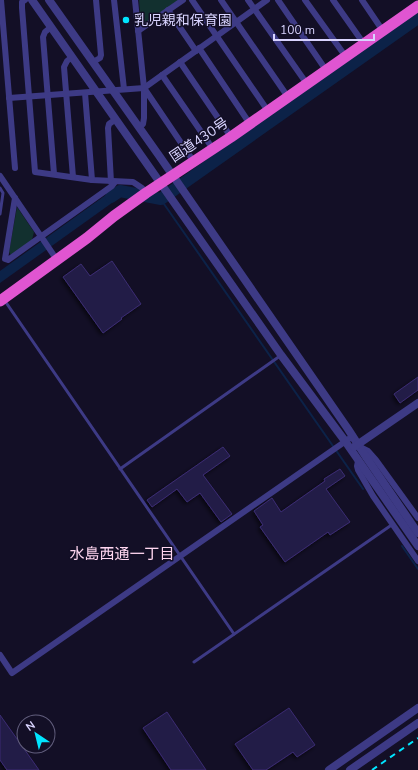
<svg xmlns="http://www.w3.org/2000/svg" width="418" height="770" viewBox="0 0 418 770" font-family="'Nunito Sans','Noto Sans JP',sans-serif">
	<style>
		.green { fill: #12302f }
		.water { fill: #0c2248 }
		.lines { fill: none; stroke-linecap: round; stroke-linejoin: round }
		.stream { stroke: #0c2248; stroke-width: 2 }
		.river { stroke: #0c2248; stroke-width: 12 }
		.building { fill: #241b47; stroke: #3b2d73; filter: url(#shadow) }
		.service { stroke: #3d3a85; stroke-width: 3 }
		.minor { stroke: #3d3a85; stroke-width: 6 }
		.tertiary { stroke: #3d3a85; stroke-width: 8 }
		.trunk { stroke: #e055d1; stroke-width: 11 }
		.rail { stroke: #00e5ff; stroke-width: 2; stroke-dasharray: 6 5; stroke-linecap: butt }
		.poi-dot { fill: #00e5ff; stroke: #130f26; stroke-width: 1.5 }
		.labels { text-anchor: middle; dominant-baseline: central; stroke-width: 3; stroke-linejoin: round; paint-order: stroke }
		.poi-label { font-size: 14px; fill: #d9d4ff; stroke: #130f26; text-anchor: start }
		.street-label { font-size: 14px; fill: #d9d4ff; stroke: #130f26 }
		.neighbourhood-label { font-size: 15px; fill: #ffd6f0; stroke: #130f26 }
	</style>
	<defs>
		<filter id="shadow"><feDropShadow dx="-2" dy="2" stdDeviation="2" flood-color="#0009"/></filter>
	</defs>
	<rect width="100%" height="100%" fill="#130f26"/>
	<!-- green -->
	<g class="green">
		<polygon points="139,0 179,0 141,26"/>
		<polygon points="17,207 34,232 32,240 11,255 9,252"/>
	</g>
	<!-- water -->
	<polygon class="water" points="117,187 130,190 0,283 0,271"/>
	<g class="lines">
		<!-- stream -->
		<g class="stream">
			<polyline points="184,188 418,23"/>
			<polyline points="172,196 180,191"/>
			<polyline points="164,204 363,489"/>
			<polyline points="402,546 418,569"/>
		</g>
		<!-- river -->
		<polyline class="river" points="111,197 120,191 161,199 418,18"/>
	</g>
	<!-- building -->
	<g class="building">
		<polygon points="112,261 141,304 121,318 122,319 103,333 63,277 81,264 90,276"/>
		<polygon points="418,377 418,390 400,403 394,394"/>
		<polygon points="223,447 230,456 203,475 232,514 221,522 200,493 187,502 177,489 152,507 147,500"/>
		<polygon points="340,469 345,476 326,489 350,522 330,535 328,532 285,562 260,527 263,525 254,511 272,498 281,512 325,481 324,479"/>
		<polygon points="289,708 315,745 297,757 293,752 266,770 253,770 235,744"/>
		<polygon points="167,712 206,770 171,770 143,728"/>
		<polygon points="0,715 39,770 7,770 0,760"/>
	</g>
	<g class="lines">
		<!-- service -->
		<g class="service">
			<polyline points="0,188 3,193 0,214"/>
			<polyline points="5,301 234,634"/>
			<polyline points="120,469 280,356"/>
			<polyline points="194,662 393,524"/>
		</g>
		<!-- minor -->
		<g class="minor">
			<polyline points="1,0 15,168"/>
			<polyline points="25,0 22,2 22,8 35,172 92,180 133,182 142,188"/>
			<polyline points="114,0 124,89"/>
			<polyline points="135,0 144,88 144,118 143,124 139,127"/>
			<polyline points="192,0 268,111"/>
			<polyline points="221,0 288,97"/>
			<polyline points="248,0 307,84"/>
			<polyline points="278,0 326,70"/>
			<polyline points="305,0 346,57"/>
			<polyline points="333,0 364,44"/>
			<polyline points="362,0 383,31"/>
			<polyline points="168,10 196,51"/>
			<polyline points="51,27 45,32 43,37 54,174"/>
			<polyline points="138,31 183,0"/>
			<polyline points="199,48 250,124"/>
			<polyline points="72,57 67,61 64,67 73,177"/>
			<polyline points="93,62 100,58 101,55 96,0"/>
			<polyline points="180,62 231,137"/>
			<polyline points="162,75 213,149"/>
			<polyline points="144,88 194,162"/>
			<polyline points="85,93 92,180"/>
			<polyline points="9,98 144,88 267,0"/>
			<polyline points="0,176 57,260"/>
			<polyline points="111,182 108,128 109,124 116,119"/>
			<polyline points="15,198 5,259 8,260 112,186 115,182"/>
			<polyline points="360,447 368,451 376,460 418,518"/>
			<polyline points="358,461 357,466 358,470 373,496 418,561"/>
			<polyline points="0,655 12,673 353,436"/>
		</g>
		<!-- tertiary -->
		<g class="tertiary">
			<polyline points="32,0 281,355 345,441 418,546"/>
			<polyline points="49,0 160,157 348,429 366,457 418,533"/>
			<polyline points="354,447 418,403"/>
			<polyline points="329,770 418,708"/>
			<polyline points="350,770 418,723"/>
		</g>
		<!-- trunk -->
		<polyline class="trunk" points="0,301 87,238 114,216 146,193 231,137 418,6"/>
		<!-- rail -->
		<polyline class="rail" points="372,770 418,738"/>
	</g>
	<!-- markers -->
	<circle class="poi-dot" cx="126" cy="20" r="4"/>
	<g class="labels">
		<!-- poi labels -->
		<g class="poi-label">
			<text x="134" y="20">乳児親和保育園</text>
		</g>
		<!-- street labels -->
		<g class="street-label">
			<text transform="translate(199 140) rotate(-34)">国道430号</text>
		</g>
		<!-- neighbourhood labels -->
		<g class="neighbourhood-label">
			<text x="122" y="554">水島西通一丁目</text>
		</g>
	</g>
	<!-- north arrow -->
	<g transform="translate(36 734) rotate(325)"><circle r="19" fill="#130f26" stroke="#625e7d"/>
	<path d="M0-3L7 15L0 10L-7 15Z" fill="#00e5ff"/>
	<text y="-6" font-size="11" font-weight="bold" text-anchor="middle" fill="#d9d4ff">N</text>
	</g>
	<!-- scale -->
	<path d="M274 34v6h100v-6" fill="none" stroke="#d9d4ff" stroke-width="2"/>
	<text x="280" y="34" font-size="12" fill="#d9d4ff" stroke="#130f26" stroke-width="3" paint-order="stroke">100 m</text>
</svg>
